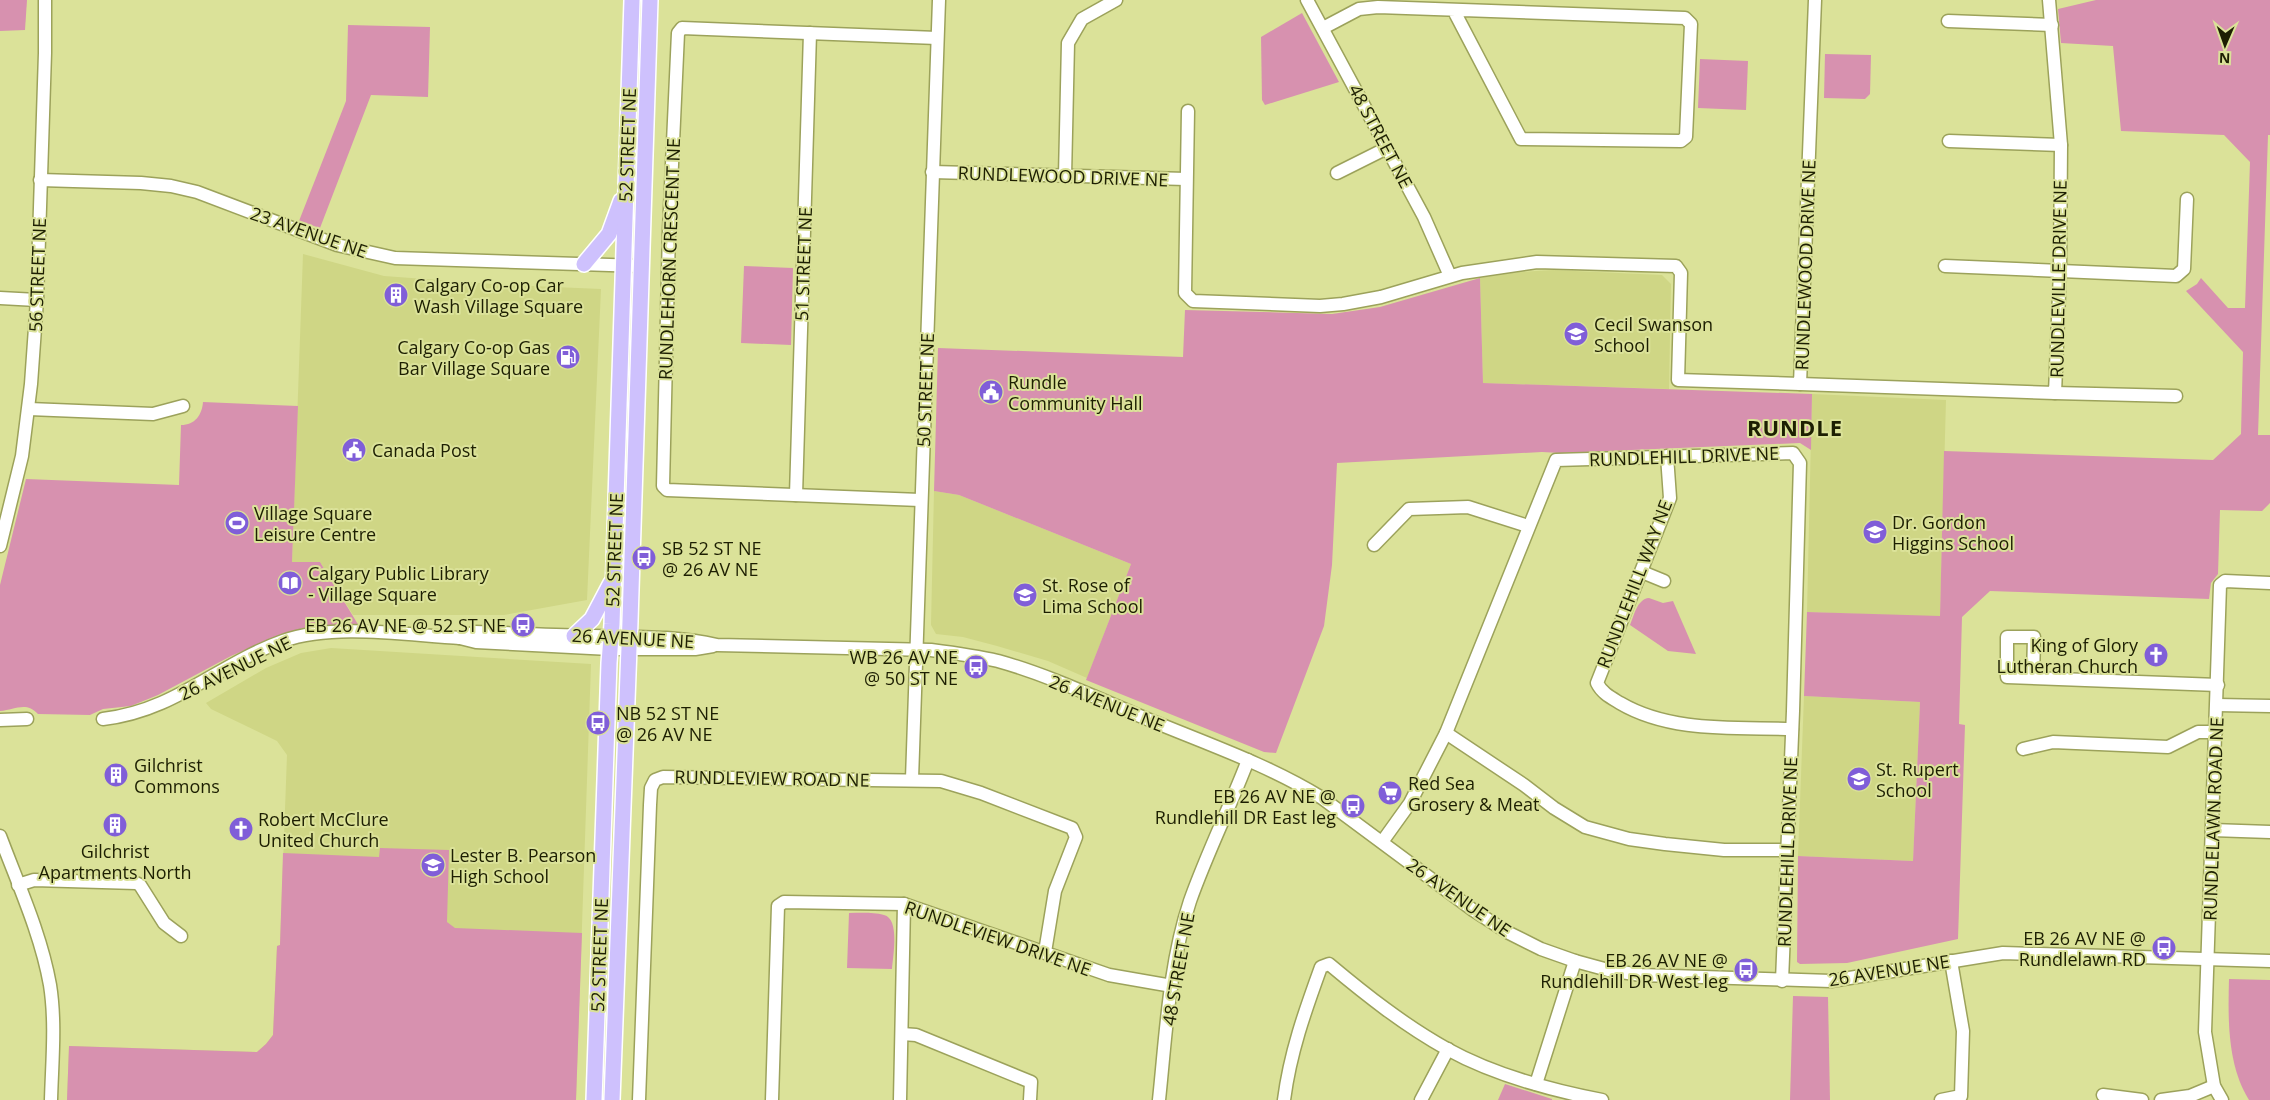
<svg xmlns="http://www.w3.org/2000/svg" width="2270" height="1100" viewBox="0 0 2270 1100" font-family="'Open Sans',sans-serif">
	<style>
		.built { fill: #cfd685 }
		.green { fill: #d791af }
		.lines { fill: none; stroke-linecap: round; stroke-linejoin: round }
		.minor-casing { stroke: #9ca25b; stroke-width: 15 }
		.major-casing { stroke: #fff; stroke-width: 18 }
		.minor { stroke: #fff; stroke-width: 12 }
		.major { stroke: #cec1fd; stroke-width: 15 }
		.labels { text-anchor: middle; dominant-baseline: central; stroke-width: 4; stroke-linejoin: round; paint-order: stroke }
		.street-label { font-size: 18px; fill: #1d1f02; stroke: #dbe299 }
		.poi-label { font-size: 18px; fill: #1d1f02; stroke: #dbe299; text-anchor: start }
		.district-label { font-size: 22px; font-weight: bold; letter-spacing: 1px; fill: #1d1f02; stroke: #dbe299 }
	</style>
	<rect width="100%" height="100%" fill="#dbe299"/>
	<!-- built -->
	<g class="built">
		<polygon points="303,254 384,276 507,285 601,289 587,600 504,615 353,615 320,562 292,562"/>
		<polygon points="1553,270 1662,275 1671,284 1669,389 1483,383 1480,278 1519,272"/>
		<polygon points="1812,394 1946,400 1940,617 1807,612"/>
		<polygon points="934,491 959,495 1131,564 1087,678 1048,661 997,646 963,637 936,634 931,625"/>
		<polygon points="331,648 591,664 576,1100 67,1100 69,1046 257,1052 266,1044 273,1035 277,946 280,945 287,755 277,741 211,709 206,703 266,668 301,653"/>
		<polygon points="1804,696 1920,702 1913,861 1798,856"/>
	</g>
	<!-- green -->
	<g class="green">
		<polygon points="0,0 27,0 25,30 0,31"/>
		<polygon points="2096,0 2270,0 2270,135 2268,135 2258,435 2270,435 2270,503 2262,511 2220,510 2218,574 2211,583 2209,599 1990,591 1962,617 1959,724 1965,725 1958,939 1847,963 1800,964 1797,962 1798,856 1913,861 1920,702 1804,696 1807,612 1940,616 1944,451 2213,460 2241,434 2243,352 2186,291 2197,284 2201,278 2228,308 2245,308 2250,162 2224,135 2121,131 2113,46 2061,43 2058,9"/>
		<polygon points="1302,13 1339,82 1265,105 1262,100 1261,37"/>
		<polygon points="348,25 430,27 428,97 371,95 320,228 299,221 346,101"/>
		<polygon points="1825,54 1871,55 1870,94 1865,99 1824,98"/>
		<polygon points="1700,59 1748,61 1746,110 1698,108"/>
		<polygon points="744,266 793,268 791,345 741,343"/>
		<polygon points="1480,278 1483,383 1812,394 1811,450 1800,443 1560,453 1542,452 1337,463 1332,565 1324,626 1276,753 1264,752 1086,680 1131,564 959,495 934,491 938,348 1183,357 1185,310 1332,314 1380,307"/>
		<path d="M 203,402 L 298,406 L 292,562 L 320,562 L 359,626 L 303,628 L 275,637 L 231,656 L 158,695 L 131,706 L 103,709 L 90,715 L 38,714 C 26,701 15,710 0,711 L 0,585 L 26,479 L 179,485 L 181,425 C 195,425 202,415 203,402 Z"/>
		<path d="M 1649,598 L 1663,603 L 1673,601 L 1696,654 L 1668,651 L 1630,625 C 1634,616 1637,599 1649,598 Z"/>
		<polygon points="380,848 449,850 447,922 455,928 582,933 576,1100 67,1100 69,1046 257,1052 266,1044 273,1035 277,946 280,945 283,853 379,857"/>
		<path d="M 849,913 C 860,913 873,912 884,915 C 900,919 893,956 892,969 L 847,968 Z"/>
		<path d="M 2229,979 L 2270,980 L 2270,1100 L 2249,1100 C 2227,1065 2228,1018 2229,979 Z"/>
		<polygon points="1793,996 1828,997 1830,1100 1790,1100"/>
		<polygon points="1505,1084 1552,1099 1552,1100 1498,1100"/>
	</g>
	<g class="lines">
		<defs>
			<g id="minor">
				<polyline points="1307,0 1424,217 1450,276"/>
				<polyline points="1948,21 2052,25"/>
				<polyline points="1323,28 1359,9 1378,7 1685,18 1691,24 1686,137 1681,141 1521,139 1454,11"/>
				<polyline points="1188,111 1185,293 1193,301 1320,306 1343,304 1381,297 1462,273 1537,262 1676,266 1681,273 1678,380 1800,384 1815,0"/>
				<polyline points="1949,141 2061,145"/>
				<polyline points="932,172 1186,179"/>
				<polyline points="1337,173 1387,148"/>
				<polyline points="1065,176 1068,43 1082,19 1116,0"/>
				<polyline points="40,180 141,183 171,186 197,192 337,245 395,258 641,266"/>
				<polyline points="1945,266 2176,276 2184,269 2187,199"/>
				<polyline points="0,298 37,300"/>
				<polyline points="1800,384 2055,393 2060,270 2061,145 2049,0"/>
				<polyline points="2055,393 2176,396"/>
				<polyline points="29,409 153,414 183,406"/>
				<path d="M 1667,456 L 1670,498 L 1597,683 C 1602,693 1610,697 1620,703 C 1671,733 1735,727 1792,729"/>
				<polyline points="796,495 810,33"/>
				<polyline points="920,500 667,490 663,486 669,230 678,33 682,28 937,38"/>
				<polyline points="1374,545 1409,509 1468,507 1528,526"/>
				<polyline points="0,546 22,456 31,384 37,300 45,53 45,0"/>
				<polyline points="1642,572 1664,581"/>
				<path d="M 460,638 L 475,632 C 515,633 555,636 594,636 C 636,637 677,636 717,645 L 931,650 C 954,653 976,656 998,661 C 1052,676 1105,702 1157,723 C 1213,746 1270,766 1322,798 L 1473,910 L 1507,932 L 1541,949 L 1575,961 L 1608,970 L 1641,975 L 1831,981 L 2003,953 L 2270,961"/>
				<polyline points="2033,678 2034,637 2007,637 2007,677 2218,685"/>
				<polyline points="2217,705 2270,706"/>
				<path d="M 103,719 C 175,711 218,664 283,641 C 334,623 406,635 460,638 L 476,642 L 610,649 L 695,649 L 713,646"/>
				<polyline points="0,720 27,719"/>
				<polyline points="1446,733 1524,785 1554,808 1585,827 1629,839 1665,844 1724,850 1786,850"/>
				<polyline points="2023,749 2053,742 2168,747 2198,732 2216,732"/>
				<polyline points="912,779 939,0"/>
				<polyline points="2212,830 2270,832"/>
				<path d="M 0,836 C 18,884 41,934 50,985 C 56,1023 52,1062 51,1100"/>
				<polyline points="1382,842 1410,803 1446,733 1556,460 1793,453 1800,463 1793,711 1782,981"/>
				<polyline points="18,885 34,880 136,883 140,885 164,923 181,936"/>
				<polyline points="902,1034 916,1035 1031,1082 1030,1100"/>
				<polyline points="1536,1084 1575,961"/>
				<polyline points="2103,1095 2142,1100"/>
				<polyline points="639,1100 650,805 651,788 655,780 663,777 941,781 981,793 1072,828 1076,837 1055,891 1045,952"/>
				<polyline points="772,1100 778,906 784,902 904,904 1109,975 1172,986"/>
				<polyline points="900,1100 904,904"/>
				<path d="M 1159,1100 C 1166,1034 1169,964 1190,901 C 1207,853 1230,807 1248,760"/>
				<path d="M 1284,1100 C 1290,1053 1305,1011 1321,967 L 1329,964 C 1366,995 1404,1025 1447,1049 C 1494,1075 1550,1090 1602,1100"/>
				<polyline points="1421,1100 1448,1049"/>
				<polyline points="1941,1100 1961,1096 1963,1031 1951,961"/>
				<polyline points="2161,1100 2190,1096 2214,1086"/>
				<polyline points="2222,1100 2214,1086 2205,1032 2220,585 2225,581 2270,583"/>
			</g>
			<g id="major">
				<polyline points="584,264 609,234 621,201"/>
				<polyline points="574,636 592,619 611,583"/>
				<polyline points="594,1100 609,663 612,624 632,0"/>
				<polyline points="612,1100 630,621 650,0"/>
			</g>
		</defs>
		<!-- minor casing -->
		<use href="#minor" class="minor-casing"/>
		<!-- major casing -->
		<use href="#major" class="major-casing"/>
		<!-- minor -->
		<use href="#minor" class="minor"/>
		<!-- major -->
		<use href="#major" class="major"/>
	</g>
	<!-- icons -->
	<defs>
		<symbol id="building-disc" viewBox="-11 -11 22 22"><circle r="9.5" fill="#805ed8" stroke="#dbe299"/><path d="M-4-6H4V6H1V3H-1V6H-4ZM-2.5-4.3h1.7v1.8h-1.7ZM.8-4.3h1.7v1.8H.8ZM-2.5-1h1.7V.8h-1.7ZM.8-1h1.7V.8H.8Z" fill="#fff"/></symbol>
		<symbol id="school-disc" viewBox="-11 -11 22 22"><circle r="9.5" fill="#805ed8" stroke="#dbe299"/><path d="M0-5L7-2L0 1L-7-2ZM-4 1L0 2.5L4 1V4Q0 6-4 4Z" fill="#fff"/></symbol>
		<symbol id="fuel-disc" viewBox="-11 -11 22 22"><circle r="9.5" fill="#805ed8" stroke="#dbe299"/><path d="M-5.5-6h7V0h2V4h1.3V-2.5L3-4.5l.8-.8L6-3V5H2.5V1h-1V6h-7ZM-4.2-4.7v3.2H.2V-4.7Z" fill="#fff"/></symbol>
		<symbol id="civic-disc" viewBox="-11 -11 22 22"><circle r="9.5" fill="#805ed8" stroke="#dbe299"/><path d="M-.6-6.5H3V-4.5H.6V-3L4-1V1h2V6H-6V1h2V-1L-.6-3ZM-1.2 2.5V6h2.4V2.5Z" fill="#fff"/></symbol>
		<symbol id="stadium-disc" viewBox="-11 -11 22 22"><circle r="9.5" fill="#805ed8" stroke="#dbe299"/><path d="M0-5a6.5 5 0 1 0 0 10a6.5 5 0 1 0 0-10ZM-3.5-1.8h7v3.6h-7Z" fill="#fff"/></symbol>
		<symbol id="bus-disc" viewBox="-11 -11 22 22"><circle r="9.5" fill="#805ed8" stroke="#dbe299"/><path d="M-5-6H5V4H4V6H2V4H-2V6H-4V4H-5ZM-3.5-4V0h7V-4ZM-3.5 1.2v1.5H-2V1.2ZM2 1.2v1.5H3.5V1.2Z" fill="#fff"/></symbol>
		<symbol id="library-disc" viewBox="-11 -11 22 22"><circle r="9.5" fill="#805ed8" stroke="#dbe299"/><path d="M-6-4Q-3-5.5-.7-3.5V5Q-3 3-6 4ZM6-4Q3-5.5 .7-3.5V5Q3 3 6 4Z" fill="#fff"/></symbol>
		<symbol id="church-disc" viewBox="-11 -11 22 22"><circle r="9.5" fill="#805ed8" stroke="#dbe299"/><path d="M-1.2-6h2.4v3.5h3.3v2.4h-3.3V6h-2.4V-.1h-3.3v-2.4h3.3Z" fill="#fff"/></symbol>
		<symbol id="supermarket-disc" viewBox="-11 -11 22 22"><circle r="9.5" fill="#805ed8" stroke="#dbe299"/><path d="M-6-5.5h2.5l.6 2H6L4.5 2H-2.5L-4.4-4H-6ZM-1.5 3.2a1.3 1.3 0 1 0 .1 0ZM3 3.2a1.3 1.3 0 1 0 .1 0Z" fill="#fff"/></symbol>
	</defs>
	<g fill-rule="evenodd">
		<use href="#building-disc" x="382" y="281" width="28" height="28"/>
		<use href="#school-disc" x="1562" y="320" width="28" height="28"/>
		<use href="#fuel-disc" x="554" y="343" width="28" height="28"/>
		<use href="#civic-disc" x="977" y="378" width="28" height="28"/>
		<use href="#civic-disc" x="340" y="436" width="28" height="28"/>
		<use href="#stadium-disc" x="223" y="509" width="28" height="28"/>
		<use href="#school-disc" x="1861" y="518" width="28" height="28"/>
		<use href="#bus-disc" x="630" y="544" width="28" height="28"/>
		<use href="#library-disc" x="276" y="569" width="28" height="28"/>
		<use href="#school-disc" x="1011" y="581" width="28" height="28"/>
		<use href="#bus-disc" x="509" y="611" width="28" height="28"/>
		<use href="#church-disc" x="2142" y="641" width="28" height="28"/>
		<use href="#bus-disc" x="962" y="653" width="28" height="28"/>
		<use href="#bus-disc" x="584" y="709" width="28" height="28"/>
		<use href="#building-disc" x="102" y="761" width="28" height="28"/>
		<use href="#school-disc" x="1845" y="765" width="28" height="28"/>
		<use href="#supermarket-disc" x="1376" y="779" width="28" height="28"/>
		<use href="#bus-disc" x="1339" y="792" width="28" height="28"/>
		<use href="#building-disc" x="101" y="811" width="28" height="28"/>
		<use href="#church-disc" x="227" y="815" width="28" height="28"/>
		<use href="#school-disc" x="419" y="851" width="28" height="28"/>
		<use href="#bus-disc" x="2150" y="934" width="28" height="28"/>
		<use href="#bus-disc" x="1732" y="956" width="28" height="28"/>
	</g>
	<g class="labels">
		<!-- street labels -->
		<g class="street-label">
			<text transform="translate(1381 136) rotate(62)">48 STREET NE</text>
			<text transform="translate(627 145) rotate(-88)">52 STREET NE</text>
			<text transform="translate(1063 176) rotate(2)">RUNDLEWOOD DRIVE NE</text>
			<text transform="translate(309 232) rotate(19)">23 AVENUE NE</text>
			<text transform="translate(669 259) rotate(-88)">RUNDLEHORN CRESCENT NE</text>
			<text transform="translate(803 264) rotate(-88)">51 STREET NE</text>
			<text transform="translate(1805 265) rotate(-88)">RUNDLEWOOD DRIVE NE</text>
			<text transform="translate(37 275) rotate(-88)">56 STREET NE</text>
			<text transform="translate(2058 279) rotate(-89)">RUNDLEVILLE DRIVE NE</text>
			<text transform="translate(925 390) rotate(-88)">50 STREET NE</text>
			<text transform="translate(1684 456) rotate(-2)">RUNDLEHILL DRIVE NE</text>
			<text transform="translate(614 550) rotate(-88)">52 STREET NE</text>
			<text transform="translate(1634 584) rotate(-69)">RUNDLEHILL WAY NE</text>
			<text transform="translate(633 638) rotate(3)">26 AVENUE NE</text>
			<text transform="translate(235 668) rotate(-26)">26 AVENUE NE</text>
			<text transform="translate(1107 703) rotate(22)">26 AVENUE NE</text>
			<text transform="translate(772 778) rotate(1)">RUNDLEVIEW ROAD NE</text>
			<text transform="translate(2213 819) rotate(-88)">RUNDLELAWN ROAD NE</text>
			<text transform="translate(1787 852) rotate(-88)">RUNDLEHILL DRIVE NE</text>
			<text transform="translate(1459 897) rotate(35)">26 AVENUE NE</text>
			<text transform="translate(998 938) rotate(19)">RUNDLEVIEW DRIVE NE</text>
			<text transform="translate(599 955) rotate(-88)">52 STREET NE</text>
			<text transform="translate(1178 969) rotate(-80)">48 STREET NE</text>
			<text transform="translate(1889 970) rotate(-9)">26 AVENUE NE</text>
		</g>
		<!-- poi labels -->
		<g class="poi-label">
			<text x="414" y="285">Calgary Co-op Car<tspan x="414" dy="21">Wash Village Square</tspan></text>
			<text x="1594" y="324">Cecil Swanson<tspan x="1594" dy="21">School</tspan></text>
			<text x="550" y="347" text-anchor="end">Calgary Co-op Gas<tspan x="550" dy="21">Bar Village Square</tspan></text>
			<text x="1008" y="382">Rundle<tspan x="1008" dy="21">Community Hall</tspan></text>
			<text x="372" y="450">Canada Post</text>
			<text x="254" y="513">Village Square<tspan x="254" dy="21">Leisure Centre</tspan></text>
			<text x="1892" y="522">Dr. Gordon<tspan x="1892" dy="21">Higgins School</tspan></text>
			<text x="662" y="548">SB 52 ST NE<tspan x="662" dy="21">@ 26 AV NE</tspan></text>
			<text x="308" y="573">Calgary Public Library<tspan x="308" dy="21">- Village Square</tspan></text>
			<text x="1042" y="585">St. Rose of<tspan x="1042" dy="21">Lima School</tspan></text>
			<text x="506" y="625" text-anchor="end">EB 26 AV NE @ 52 ST NE</text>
			<text x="2138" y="645" text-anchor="end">King of Glory<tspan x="2138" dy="21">Lutheran Church</tspan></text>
			<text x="958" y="657" text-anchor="end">WB 26 AV NE<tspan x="958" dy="21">@ 50 ST NE</tspan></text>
			<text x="616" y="713">NB 52 ST NE<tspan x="616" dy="21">@ 26 AV NE</tspan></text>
			<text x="134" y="765">Gilchrist<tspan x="134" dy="21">Commons</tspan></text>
			<text x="1876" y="769">St. Rupert<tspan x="1876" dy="21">School</tspan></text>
			<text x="1408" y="783">Red Sea<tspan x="1408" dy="21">Grosery &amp; Meat</tspan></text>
			<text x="1336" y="796" text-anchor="end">EB 26 AV NE @<tspan x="1336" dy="21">Rundlehill DR East leg</tspan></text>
			<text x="258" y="819">Robert McClure<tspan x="258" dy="21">United Church</tspan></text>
			<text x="115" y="851" text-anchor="middle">Gilchrist<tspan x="115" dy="21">Apartments North</tspan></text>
			<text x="450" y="855">Lester B. Pearson<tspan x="450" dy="21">High School</tspan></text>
			<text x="2146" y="938" text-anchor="end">EB 26 AV NE @<tspan x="2146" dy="21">Rundlelawn RD</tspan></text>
			<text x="1728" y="960" text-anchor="end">EB 26 AV NE @<tspan x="1728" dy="21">Rundlehill DR West leg</tspan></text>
		</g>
		<!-- district labels -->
		<g class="district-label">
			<text x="1795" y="427">RUNDLE</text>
		</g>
	</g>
	<!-- north arrow -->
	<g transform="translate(2225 45) rotate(182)" stroke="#dbe299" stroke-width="4" paint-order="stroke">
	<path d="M0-4L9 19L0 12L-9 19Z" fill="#1d1f02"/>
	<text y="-8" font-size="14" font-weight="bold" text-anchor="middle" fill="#1d1f02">N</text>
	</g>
</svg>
